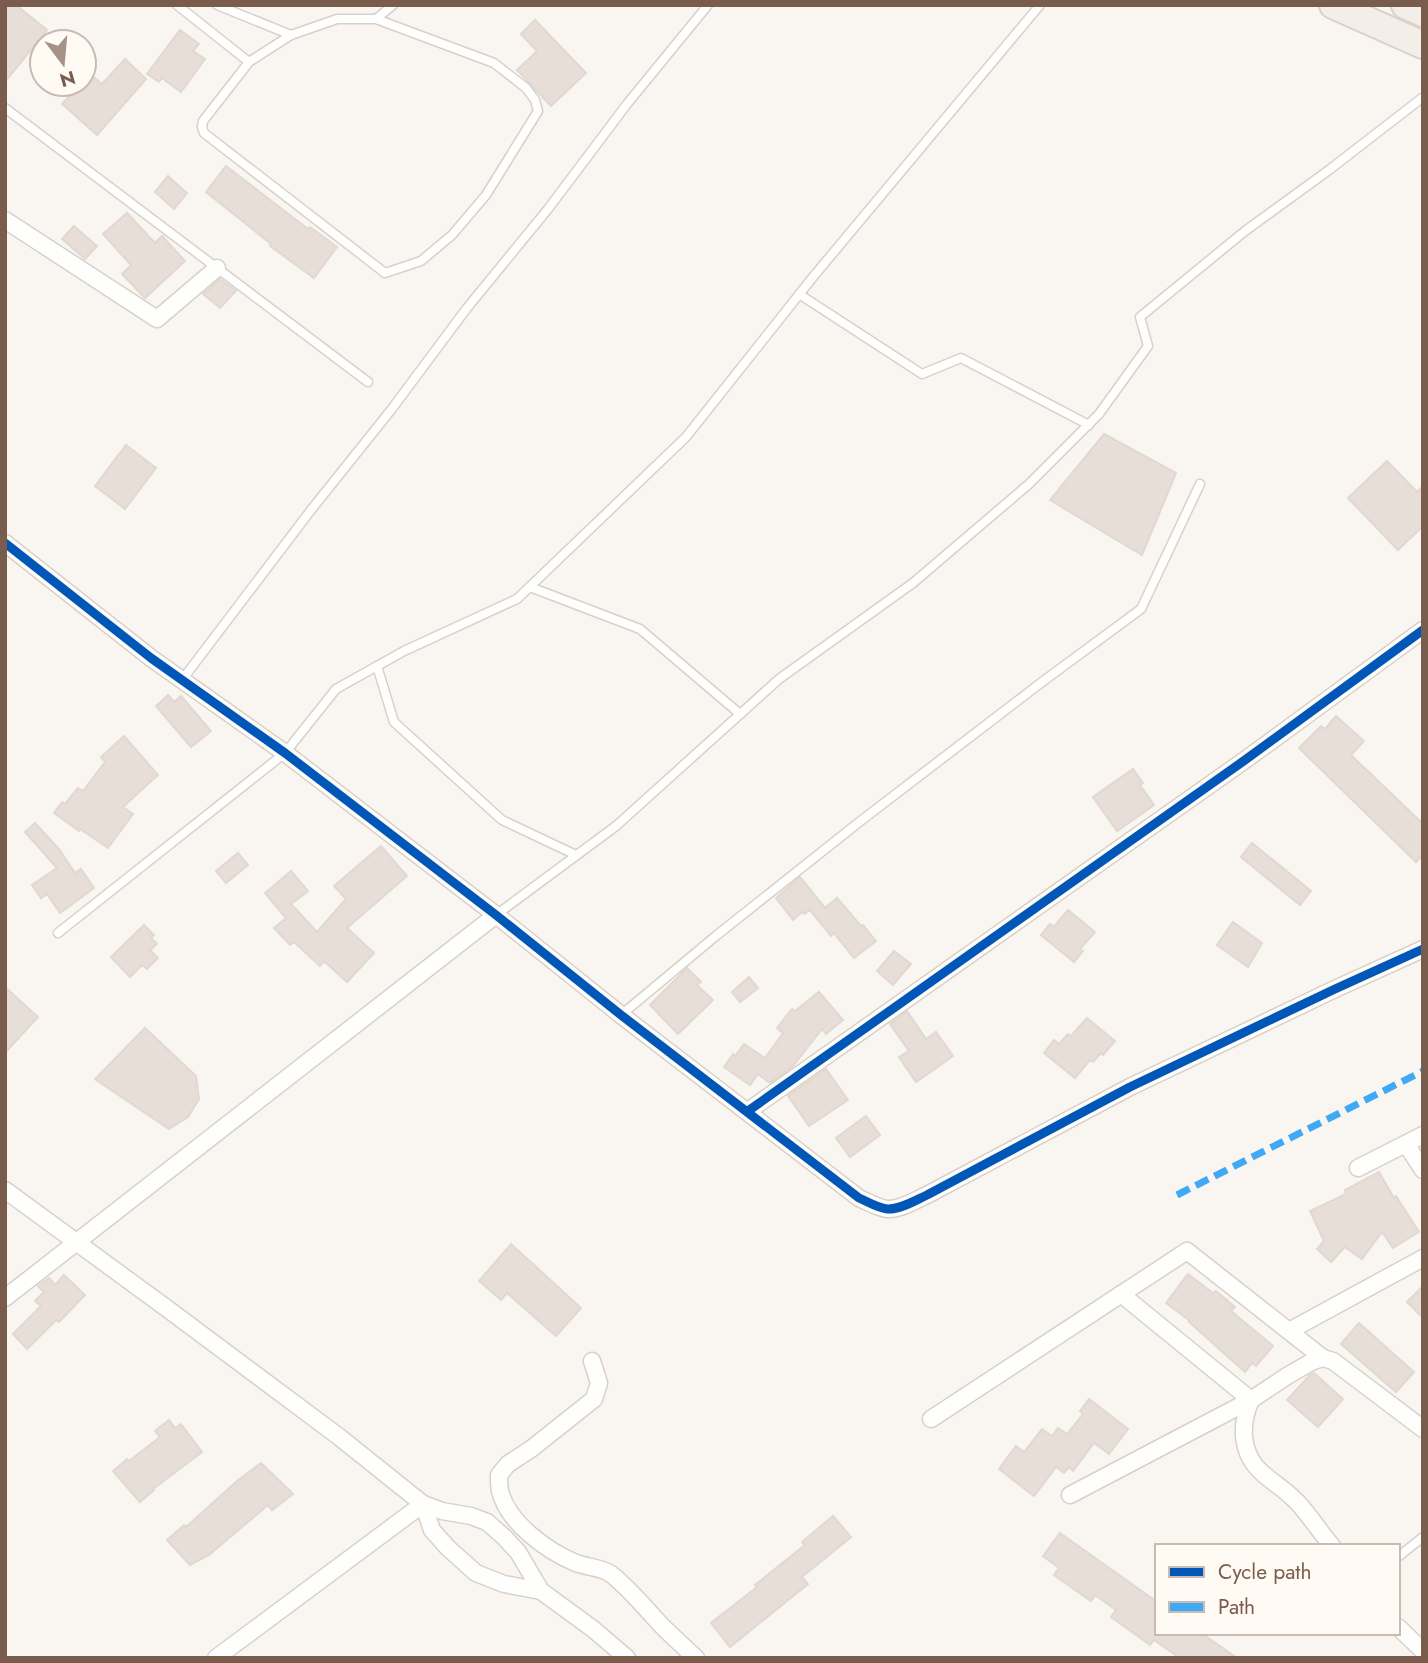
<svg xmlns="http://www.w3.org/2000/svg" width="1428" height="1663" viewBox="0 0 1428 1663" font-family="Jost,sans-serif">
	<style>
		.building { fill: #e6ded7; stroke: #e2d8d2; stroke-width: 2 }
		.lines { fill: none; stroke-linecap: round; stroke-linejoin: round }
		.lane-casing { stroke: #d7d1cb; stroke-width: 11 }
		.street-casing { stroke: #d7d1cb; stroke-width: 19 }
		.primary-casing { stroke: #dad1cc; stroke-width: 30 }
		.lane { stroke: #fefefd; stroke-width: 8 }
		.street { stroke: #fefefd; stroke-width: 16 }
		.primary { stroke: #f3eee8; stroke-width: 26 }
		.quiet { stroke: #3fa9f5; stroke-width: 7; stroke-dasharray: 14 7; stroke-linecap: butt }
		.cycleway-casing { stroke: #fffaf3; stroke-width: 13 }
		.cycleway { stroke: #0057b8; stroke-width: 9 }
	</style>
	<rect width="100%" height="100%" fill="#f9f5f0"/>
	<!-- building -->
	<g class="building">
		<polygon points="5,5 16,5 47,30 5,82"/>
		<polygon points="535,20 586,73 551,106 517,70 537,51 521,34"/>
		<polygon points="180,30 199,44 193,51 205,59 181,92 162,78 159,82 147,74"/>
		<polygon points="125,59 146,79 97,135 62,104 80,84 84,84 84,80 90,74 102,84"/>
		<polygon points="226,166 308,229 310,227 337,247 314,278 270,246 271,244 206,192"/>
		<polygon points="168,176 187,193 174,209 155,192"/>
		<polygon points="127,213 155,243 162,236 185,261 145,298 122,274 131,265 103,234"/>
		<polygon points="74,226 97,246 85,259 62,239"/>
		<polygon points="220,279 236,291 220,308 203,294"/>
		<polygon points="1104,434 1176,473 1142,555 1050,500"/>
		<polygon points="126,445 156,468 125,509 95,486"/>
		<polygon points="1387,461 1417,492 1423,486 1423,526 1398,550 1348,498"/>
		<polygon points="168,695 174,702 181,696 211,731 191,747 156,706"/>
		<polygon points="1336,716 1364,741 1351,755 1423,824 1423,855 1416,862 1299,748 1321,726 1325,729"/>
		<polygon points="124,736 158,775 123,807 133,814 108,848 80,829 79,831 54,813 62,802 65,804 78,788 83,791 105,762 101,757"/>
		<polygon points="1133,769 1143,783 1140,785 1154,805 1117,831 1093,797"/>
		<polygon points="35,823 59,849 75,873 81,869 94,888 60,913 47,894 41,898 32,885 57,868 25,832"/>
		<polygon points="1252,843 1311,891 1300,905 1241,857"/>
		<polygon points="381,846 407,876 347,928 374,953 347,982 324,961 320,966 294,942 290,945 274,928 286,918 265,893 291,871 308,891 291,904 317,932 346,899 334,886"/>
		<polygon points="238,853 248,865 226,883 216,871"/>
		<polygon points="800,877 825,908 837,898 861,926 863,925 876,941 854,958 834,933 831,936 810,910 804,914 802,912 793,920 776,898"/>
		<polygon points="1068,910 1095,932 1080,949 1083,951 1074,962 1041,935 1050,924 1054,927"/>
		<polygon points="1233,922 1262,943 1248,967 1217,945"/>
		<polygon points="144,925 154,935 151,938 157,944 150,950 158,958 147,969 142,965 130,977 111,957"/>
		<polygon points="894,951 911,964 893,985 877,971"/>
		<polygon points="687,968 701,982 697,985 713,1000 678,1034 650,1005"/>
		<polygon points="749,977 758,988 740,1002 732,992"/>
		<polygon points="5,987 38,1017 5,1053"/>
		<polygon points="819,992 843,1020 826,1034 822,1029 793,1066 770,1083 758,1074 750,1085 724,1067 733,1054 735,1056 744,1044 765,1058 783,1033 777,1028 792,1009 795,1011"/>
		<polygon points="907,1011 926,1039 936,1032 953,1056 916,1082 899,1057 909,1051 890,1024"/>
		<polygon points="1087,1018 1115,1041 1103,1055 1101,1053 1093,1062 1090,1060 1075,1078 1044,1053 1054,1040 1059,1044 1068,1034 1071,1036"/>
		<polygon points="145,1028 196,1076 199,1099 188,1117 169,1129 95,1079"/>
		<polygon points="826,1069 848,1100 809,1126 788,1096"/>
		<polygon points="866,1116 880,1135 850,1157 836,1138"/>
		<polygon points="1379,1172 1394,1198 1396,1196 1419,1232 1393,1248 1382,1232 1362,1259 1345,1247 1331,1262 1317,1249 1324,1241 1310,1211 1346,1194 1345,1190"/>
		<polygon points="511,1244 581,1308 556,1336 507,1293 501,1300 479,1281"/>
		<polygon points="1188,1274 1213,1293 1216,1291 1235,1307 1231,1311 1273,1346 1256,1366 1252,1363 1245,1372 1189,1322 1190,1321 1166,1303"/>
		<polygon points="64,1275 85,1295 59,1322 56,1320 27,1349 13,1334 41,1306 35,1301 44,1292 38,1286 49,1278 55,1285"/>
		<polygon points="1423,1286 1423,1318 1407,1302"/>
		<polygon points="1359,1323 1414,1372 1396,1392 1341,1344"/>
		<polygon points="1314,1373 1343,1399 1318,1427 1287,1400 1309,1376"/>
		<polygon points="1089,1399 1128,1429 1109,1454 1094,1443 1073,1471 1069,1467 1064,1473 1056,1467 1034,1496 999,1469 1016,1446 1024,1452 1042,1429 1052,1436 1058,1428 1067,1434 1083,1414 1080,1411"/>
		<polygon points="169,1420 175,1428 181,1424 202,1452 153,1489 154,1490 140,1502 113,1471 127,1459 129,1461 160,1437 155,1431"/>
		<polygon points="261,1463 293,1494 272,1510 268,1505 209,1555 190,1565 167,1540 184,1525 186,1527 237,1481"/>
		<polygon points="833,1516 851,1537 802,1577 808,1584 730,1647 711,1623 757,1587 755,1585 805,1545 802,1542"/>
		<polygon points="1060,1533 1157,1602 1157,1633 1201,1633 1237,1658 1180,1658 1154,1640 1150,1645 1111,1617 1116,1610 1095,1595 1091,1601 1054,1575 1059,1568 1043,1556"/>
	</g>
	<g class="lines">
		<defs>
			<g id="lane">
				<polyline points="177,5 249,62 203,121 202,127 204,133 385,273 421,261 452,235 486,195 538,111 535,100 526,88 494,63 376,19 337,19 291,35 249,62"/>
				<polyline points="217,5 291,35"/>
				<polyline points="376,19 393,5"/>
				<polyline points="5,108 368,382"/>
				<polyline points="799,294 922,374 961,358 1089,425"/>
				<polyline points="530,587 640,629 740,714"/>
				<polyline points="377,666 394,722 502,820 576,855"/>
				<polyline points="182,680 311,510 391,410 467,308 548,209 627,104 708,5"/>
				<polyline points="496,915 616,826 779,679 913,583 1029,484 1099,414 1148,346 1140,317 1245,231 1329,170 1422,98"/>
				<polyline points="58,933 285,753 336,689 404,651 517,599 686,437 813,277 1040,5"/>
				<polyline points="621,1015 717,935 858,823 1042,682 1141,609 1200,484"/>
				<polyline points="1398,1557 1423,1537"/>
			</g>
			<g id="street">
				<polyline points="5,220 157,319 217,268"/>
				<path d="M 5,543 L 151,658 L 285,753 L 496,915 L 621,1015 L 859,1198 C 868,1202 878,1208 887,1209 C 900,1210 916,1200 927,1195 L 1130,1087 L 1335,989 L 1423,949"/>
				<polyline points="748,1111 1245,760 1423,630"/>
				<polyline points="1406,1144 1423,1170"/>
				<polyline points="1358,1168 1423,1135"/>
				<polyline points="5,1190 165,1307 338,1436 423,1504 442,1511 471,1516 487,1522 504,1537 518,1552 541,1591 593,1629 627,1658"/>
				<polyline points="1121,1294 1251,1400"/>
				<polyline points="5,1298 496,915"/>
				<polyline points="1289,1331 1423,1258"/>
				<path d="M 592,1361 L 599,1383 L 594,1399 L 531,1449 L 508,1464 L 499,1475 C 499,1480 499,1486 500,1491 C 508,1523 547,1551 576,1563 C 587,1567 603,1568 611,1574 C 630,1589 645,1608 661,1625 C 672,1636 684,1647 696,1658"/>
				<path d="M 1251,1400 C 1245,1413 1243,1423 1244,1437 C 1248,1474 1276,1479 1298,1503 C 1310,1516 1320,1532 1332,1546"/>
				<polyline points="931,1419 1187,1251 1323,1358"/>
				<polyline points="1070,1495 1251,1400 1287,1376 1313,1361 1323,1358 1333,1361 1423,1429"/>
				<polyline points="423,1504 432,1530 448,1548 476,1573 504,1584 541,1591"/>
				<polyline points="1398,1627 1423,1651"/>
				<polyline points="216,1658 423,1504"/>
			</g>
			<g id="primary">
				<polyline points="1333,5 1423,45"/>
				<polyline points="1405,5 1423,13"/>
			</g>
		</defs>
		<!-- lane casing -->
		<use href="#lane" class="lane-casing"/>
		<!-- street casing -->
		<use href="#street" class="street-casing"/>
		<!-- primary casing -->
		<use href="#primary" class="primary-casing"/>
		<!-- lane -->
		<use href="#lane" class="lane"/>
		<!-- street -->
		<use href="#street" class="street"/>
		<!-- primary -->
		<use href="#primary" class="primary"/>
		<!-- quiet -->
		<polyline class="quiet" points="1177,1195 1423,1071"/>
		<defs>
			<g id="cycleway">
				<path d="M 5,543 L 151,658 L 285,753 L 496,915 L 621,1015 L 859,1198 C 868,1202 878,1208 887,1209 C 900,1210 916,1200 927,1195 L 1130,1087 L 1335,989 L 1423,949"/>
				<polyline points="748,1111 1245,760 1423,630"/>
			</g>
		</defs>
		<!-- cycleway casing -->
		<use href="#cycleway" class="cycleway-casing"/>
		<!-- cycleway -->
		<use href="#cycleway" class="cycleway"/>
	</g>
	<!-- border -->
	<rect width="1428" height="1663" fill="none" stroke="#7a5c4d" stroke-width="14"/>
	<!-- legend -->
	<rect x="1155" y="1544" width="245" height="91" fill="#fffaf3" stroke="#cabbb1" stroke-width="2"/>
	<rect x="1169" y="1567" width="35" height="10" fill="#0057b8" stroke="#cabbb1" stroke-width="2"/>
	<text x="1218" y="1579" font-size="21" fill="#7a5c4d">Cycle path</text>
	<rect x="1169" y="1602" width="35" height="10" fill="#3fa9f5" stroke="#cabbb1" stroke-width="2"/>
	<text x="1218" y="1614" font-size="21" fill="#7a5c4d">Path</text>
	<!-- north arrow -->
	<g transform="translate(63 63) rotate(164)"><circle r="33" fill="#fffaf3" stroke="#cabbb1" stroke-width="2"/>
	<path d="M0-5L12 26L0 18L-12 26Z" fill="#a69286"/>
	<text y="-10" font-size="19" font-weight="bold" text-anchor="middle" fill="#7a5c4d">N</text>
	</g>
</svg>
